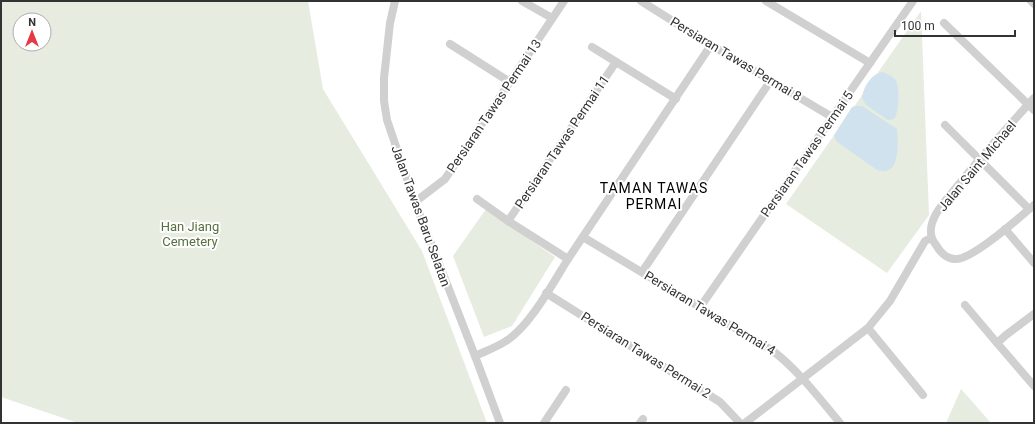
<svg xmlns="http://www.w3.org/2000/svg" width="1035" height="424" viewBox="0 0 1035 424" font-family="Roboto,sans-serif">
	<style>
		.green { fill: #e6ecdf; fill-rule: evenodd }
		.water { fill: #cfe2ee }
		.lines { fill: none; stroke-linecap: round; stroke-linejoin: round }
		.minor { stroke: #d0d0d0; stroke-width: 8 }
		.labels { text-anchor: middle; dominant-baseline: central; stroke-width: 4; stroke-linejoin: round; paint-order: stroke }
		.street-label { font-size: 13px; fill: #333; stroke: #fff }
		.park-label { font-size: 13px; fill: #56703f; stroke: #fff }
		.neighbourhood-label { font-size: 14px; letter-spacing: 1px; fill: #000; stroke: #fff }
	</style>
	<rect width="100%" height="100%" fill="#fff"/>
	<!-- green -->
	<g class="green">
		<path d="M 1,1 L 308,1 L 323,89 L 422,251 L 487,423 L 78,423 L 1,397 ZM 20,20 L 44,20 L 44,44 L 20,44 Z"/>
		<polygon points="921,11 929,215 887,273 786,204"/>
		<polygon points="486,209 555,257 512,326 484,337 453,256"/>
		<polygon points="961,389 991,423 946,423"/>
	</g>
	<!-- water -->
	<g class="water">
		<path d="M 883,72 C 888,74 894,77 896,81 C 900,90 899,112 894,119 L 888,120 L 866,105 L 862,98 C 863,87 872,73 883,72 Z"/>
		<path d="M 855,106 L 862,106 L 897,129 C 898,143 901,178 877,170 L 836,141 L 834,135 L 836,132 L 852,107 Z"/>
	</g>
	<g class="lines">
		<!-- minor -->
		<g class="minor">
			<polyline points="395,1 390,23 384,78 384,101 387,120 415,202 475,356 500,423"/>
			<polyline points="522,1 552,18"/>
			<polyline points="641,1 711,45 832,117"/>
			<polyline points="766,1 870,63"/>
			<polyline points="1031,1 1034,4"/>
			<polyline points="944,23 1034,110"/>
			<polyline points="450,44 510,82"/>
			<polyline points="592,47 676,99"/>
			<path d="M 1034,98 C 1009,126 983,154 960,183 C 952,193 942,203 936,214 C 930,225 928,235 936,245 C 940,252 947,259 955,259 C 971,261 1020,217 1034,205"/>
			<polyline points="945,125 1029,209"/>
			<polyline points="477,199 508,221 568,259"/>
			<polyline points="415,202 445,179 564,1"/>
			<polyline points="508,221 616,62"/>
			<polyline points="1005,229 1034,263"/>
			<path d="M 583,237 L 773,351 C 799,371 819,398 840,423"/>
			<polyline points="642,272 771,80"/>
			<polyline points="546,293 720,402 740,423"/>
			<polyline points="965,305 997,343"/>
			<polyline points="701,306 913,1"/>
			<polyline points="1034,314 1006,335 997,343 1034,386"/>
			<polyline points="868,328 923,395"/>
			<path d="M 475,356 C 486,351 497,347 506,341 C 530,326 553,283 568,259 L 711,45"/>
			<polyline points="544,423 566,390"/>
			<polyline points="640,423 643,419"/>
			<polyline points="745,423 868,328 890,301 925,241 931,238"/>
		</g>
	</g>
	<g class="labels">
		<!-- street labels -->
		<g class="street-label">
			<text transform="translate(736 59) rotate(31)">Persiaran Tawas Permai 8</text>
			<text transform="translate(494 106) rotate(-56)">Persiaran Tawas Permai 13</text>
			<text transform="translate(562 142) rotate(-56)">Persiaran Tawas Permai 11</text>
			<text transform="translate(807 154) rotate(-55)">Persiaran Tawas Permai 5</text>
			<text transform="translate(977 166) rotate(-50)">Jalan Saint Michael</text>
			<text transform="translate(421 216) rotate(70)">Jalan Tawas Baru Selatan</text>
			<text transform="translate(710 313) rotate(31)">Persiaran Tawas Permai 4</text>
			<text transform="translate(646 355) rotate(32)">Persiaran Tawas Permai 2</text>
		</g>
		<!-- park labels -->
		<g class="park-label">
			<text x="190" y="226">Han Jiang<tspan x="190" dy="15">Cemetery</tspan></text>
		</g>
		<!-- neighbourhood labels -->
		<g class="neighbourhood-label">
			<text x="654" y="188">TAMAN TAWAS<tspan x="654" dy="16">PERMAI</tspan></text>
		</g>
	</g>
	<!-- border -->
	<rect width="1035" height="424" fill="none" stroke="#333333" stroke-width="4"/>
	<!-- north arrow -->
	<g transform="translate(32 32)"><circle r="19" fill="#ffffff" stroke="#adadad"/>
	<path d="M0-3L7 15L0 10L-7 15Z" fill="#e63946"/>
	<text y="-6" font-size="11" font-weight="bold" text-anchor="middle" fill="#333333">N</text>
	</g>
	<!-- scale -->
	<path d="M895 30v6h120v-6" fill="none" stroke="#333333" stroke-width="2"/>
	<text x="901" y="30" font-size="12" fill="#333333" stroke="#ffffff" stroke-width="3" paint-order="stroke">100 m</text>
</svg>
